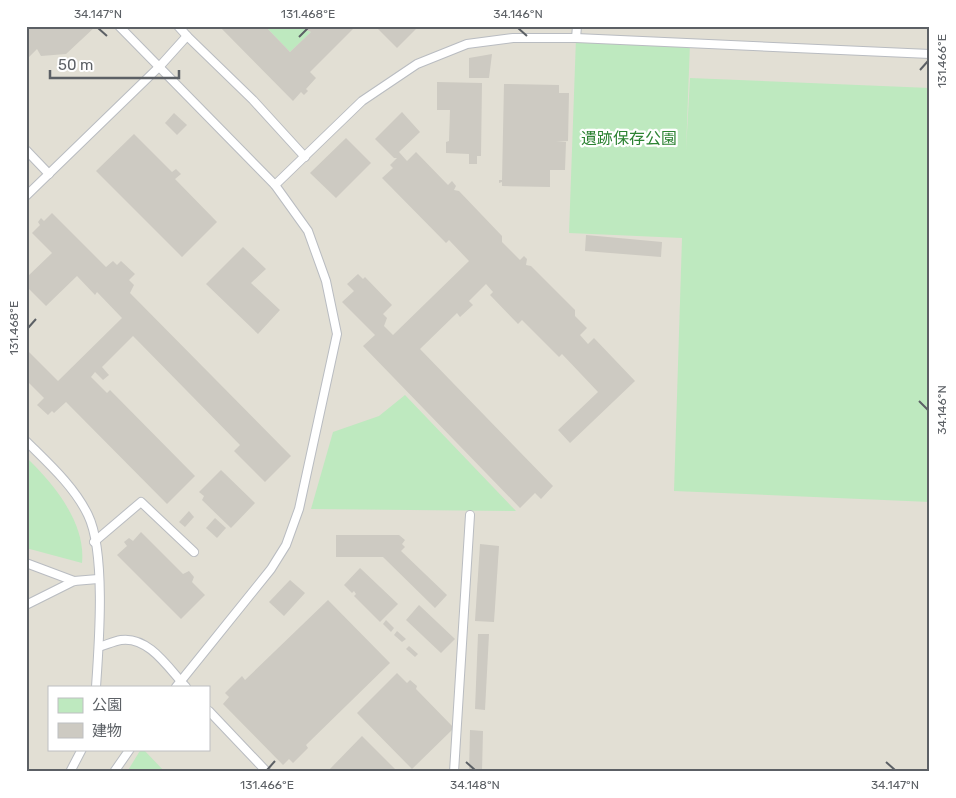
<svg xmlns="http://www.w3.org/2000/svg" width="956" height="798" viewBox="0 0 956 798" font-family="Rubik,'Noto Sans JP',sans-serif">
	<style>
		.education { fill: #e2dfd4; fill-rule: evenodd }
		.green { fill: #bee9bf }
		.building { fill: #cdcac2 }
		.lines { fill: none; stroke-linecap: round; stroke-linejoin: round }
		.service-casing { stroke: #b9bcc1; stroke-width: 10 }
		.service { stroke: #fff; stroke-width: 8 }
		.ticks { fill: none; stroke: #5c6065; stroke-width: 2 }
		.labels { text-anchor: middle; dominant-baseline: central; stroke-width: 4.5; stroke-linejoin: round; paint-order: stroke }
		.park-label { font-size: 16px; fill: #2d8333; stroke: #fff }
		.neatline { fill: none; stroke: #5c6065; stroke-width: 2 }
		.ticks-label { font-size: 12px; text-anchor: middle; fill: #5c6065 }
	</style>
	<rect width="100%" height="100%" fill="#efede4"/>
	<!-- education -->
	<path class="education" d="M 26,26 L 930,26 L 930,772 L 26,772 ZM 49,687 L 209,687 L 209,749 L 49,749 Z"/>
	<!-- green -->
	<g class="green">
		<polygon points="265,26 297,26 311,32 290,52"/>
		<polygon points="576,38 690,43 686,151 690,78 930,88 930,502 674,491 682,238 569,233"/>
		<polygon points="405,395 516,511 311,509 333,432 379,416"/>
		<path d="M 26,457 C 54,484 86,523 82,563 L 26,548 Z"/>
		<polygon points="141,749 143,749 165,772 127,772"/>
	</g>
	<!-- building -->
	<g class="building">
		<polygon points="26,26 96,26 66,54 41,56 37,49 26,60"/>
		<polygon points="219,26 265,26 290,52 311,32 298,26 356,26 310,72 316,78 306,89 308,91 304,95 301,92 293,101"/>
		<polygon points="375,26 419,26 397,48"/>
		<polygon points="492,54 489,78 469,78 469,58"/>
		<polygon points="437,82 482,83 481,156 477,156 477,164 469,164 469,154 446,153 446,142 449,141 450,110 437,110"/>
		<polygon points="504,84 559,85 559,93 569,93 568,141 556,142 566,142 565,170 550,170 550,187 502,186 502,182 499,183 499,180 502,180"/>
		<polygon points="402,112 420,132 399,152 407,161 416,152 448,185 452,181 456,186 454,190 459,191 502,236 502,242 520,260 524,256 527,259 526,265 531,266 575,310 575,316 587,328 580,335 588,344 594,338 635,381 570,443 558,430 598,392 562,354 559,357 522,320 518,324 490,295 493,292 486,284 469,301 473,305 460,317 457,313 420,349 553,486 541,499 535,493 520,508 363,346 375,335 342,302 354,291 347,284 358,274 363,279 365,277 392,305 383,314 387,318 384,326 393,335 469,261 449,240 446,243 382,178 393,168 390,165 397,158 394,158 375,139"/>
		<polygon points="174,113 187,125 177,135 165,123"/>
		<polygon points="134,134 172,172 176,169 181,174 175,179 217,222 182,257 96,171"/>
		<polygon points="346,138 371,163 336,198 310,173"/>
		<polygon points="52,213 106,267 113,261 117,265 121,261 135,274 129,280 134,285 130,293 291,456 265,482 234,451 240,445 133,336 102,367 109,375 103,380 95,372 91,377 107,393 110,390 195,476 167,504 66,402 54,413 52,411 48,415 37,405 44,398 26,380 26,349 58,381 122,318 97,292 95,295 77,276 46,306 26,286 26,278 52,253 32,233 40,225 38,222 41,218 44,221"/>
		<polygon points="586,235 662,242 661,257 585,251"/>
		<polygon points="243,247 266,269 251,283 280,310 258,334 206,284"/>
		<polygon points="221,470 255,503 231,528 202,500 204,496 199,492"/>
		<polygon points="189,511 194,517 185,527 179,522"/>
		<polygon points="215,518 226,528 217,538 206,528"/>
		<polygon points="141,532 183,574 189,571 194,577 192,582 205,595 181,619 117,555 127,546 124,542 129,538 133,541"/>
		<polygon points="336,535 399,535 405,540 402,544 405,547 401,551 447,595 435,608 383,557 336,557"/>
		<polygon points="480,544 499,546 494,622 475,621"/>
		<polygon points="360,568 398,604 380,622 354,596 356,594 354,591 352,593 344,585"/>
		<polygon points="290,580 305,593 284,616 269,602"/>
		<polygon points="328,600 390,663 306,745 308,748 293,763 289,759 283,765 223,704 229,697 225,693 242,676 245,680"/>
		<polygon points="419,605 455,639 441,653 406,620"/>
		<polygon points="386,620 394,628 391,632 383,624"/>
		<polygon points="397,631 406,639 402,642 394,635"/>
		<polygon points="478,634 489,634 485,710 475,709"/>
		<polygon points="409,646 418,654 415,657 406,649"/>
		<polygon points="397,673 407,683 410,680 417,686 416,689 454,728 412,769 357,713"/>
		<polygon points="470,730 483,731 482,772 469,772"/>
		<polygon points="362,736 398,772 330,772 329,770"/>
	</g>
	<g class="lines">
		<defs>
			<g id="service">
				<polyline points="119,26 275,185 308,231 326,281 337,334 299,509 286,545 271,569 176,687"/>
				<polyline points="178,26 187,36"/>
				<polyline points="576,38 577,26"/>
				<polyline points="26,150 49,174"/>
				<polyline points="275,185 362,101 417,64 467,44 513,38 576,38 930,54"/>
				<polyline points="26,196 160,66 187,36 253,100 305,157"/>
				<path d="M 26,441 C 48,463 74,486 88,515 C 106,552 99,644 96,687"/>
				<polyline points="94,542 141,502 194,552"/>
				<polyline points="26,563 74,581"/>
				<polyline points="26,605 74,581 98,579"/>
				<path d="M 99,647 C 106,645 114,641 121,640 C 149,636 169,669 186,687"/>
				<polyline points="209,711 267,772"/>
				<polyline points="70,772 82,749"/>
				<polyline points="114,772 130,749"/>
				<polyline points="454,772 470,515"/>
			</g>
		</defs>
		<!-- service casing -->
		<use href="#service" class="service-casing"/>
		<!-- service -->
		<use href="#service" class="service"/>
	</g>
	<!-- ticks -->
	<path class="ticks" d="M 98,28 L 107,36M 518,28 L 527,36M 299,37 L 308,28M 920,70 L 928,61M 28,328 L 36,319M 919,401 L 928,410M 466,762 L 475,770M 886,762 L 895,770M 267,770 L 275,761"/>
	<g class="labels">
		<!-- park labels -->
		<g class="park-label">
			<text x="629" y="138">遺跡保存公園</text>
		</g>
	</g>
	<!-- border -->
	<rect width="956" height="798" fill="none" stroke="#ffffff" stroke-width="55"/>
	<!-- legend -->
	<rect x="48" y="686" width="162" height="65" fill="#ffffff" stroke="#bebfc1"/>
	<rect x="58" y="698" width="25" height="15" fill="#bee9bf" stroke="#bebfc1"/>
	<text x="92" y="710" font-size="15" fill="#5c6065">公園</text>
	<rect x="58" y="723" width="25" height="15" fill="#cdcac2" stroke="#bebfc1"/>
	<text x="92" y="736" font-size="15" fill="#5c6065">建物</text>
	<!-- scale -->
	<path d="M50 70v8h129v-8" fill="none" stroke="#5c6065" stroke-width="2.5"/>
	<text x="58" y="70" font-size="15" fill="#5c6065" stroke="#ffffff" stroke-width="4" paint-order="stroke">50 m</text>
	<rect x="28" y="28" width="900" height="742" class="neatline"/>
	<g class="ticks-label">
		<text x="98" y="18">34.147°N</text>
		<text x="308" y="18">131.468°E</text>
		<text x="518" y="18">34.146°N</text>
		<text transform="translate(942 61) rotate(-90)" y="4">131.466°E</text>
		<text transform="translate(14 328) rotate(-90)" y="4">131.468°E</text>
		<text transform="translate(942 410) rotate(-90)" y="4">34.146°N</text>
		<text x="267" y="789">131.466°E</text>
		<text x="475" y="789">34.148°N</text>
		<text x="895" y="789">34.147°N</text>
	</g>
</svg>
